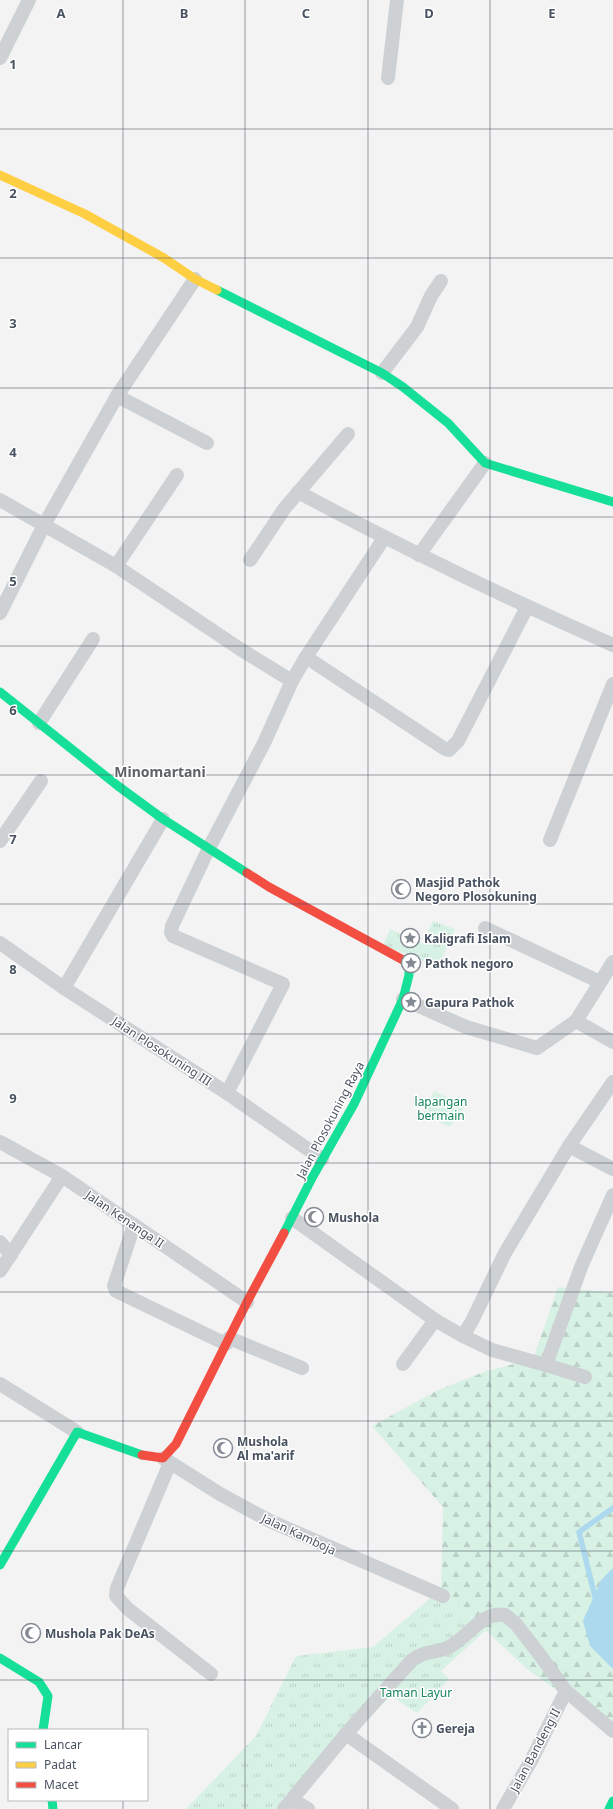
<svg xmlns="http://www.w3.org/2000/svg" width="613" height="1809" viewBox="0 0 613 1809" font-family="'Noto Sans',sans-serif">
	<style>
		.grass { fill: url(#grass-tufts) }
		.forest { fill: url(#forest-firs) }
		.water { fill: #add9ef }
		.lines { fill: none; stroke-linecap: round; stroke-linejoin: round }
		.stream { stroke: #add9ef; stroke-width: 5.5 }
		.street { stroke: #ced1d4; stroke-width: 14 }
		.fast { stroke: #16e098; stroke-width: 9 }
		.slow { stroke: #ffcf43; stroke-width: 9 }
		.jam { stroke: #f24e42; stroke-width: 9 }
		.grid { fill: none; stroke: #495260; stroke-width: 1; stroke-opacity: 0.55 }
		.labels { text-anchor: middle; dominant-baseline: central; stroke-width: 3; stroke-linejoin: round; paint-order: stroke }
		.poi-label { font-size: 12px; font-weight: bold; fill: #495260; stroke: #fff; text-anchor: start }
		.street-label { font-size: 12px; fill: #495260; stroke: #fff }
		.park-label { font-size: 12px; fill: #17845b; stroke: #fff }
		.quarter-label { font-size: 14px; font-weight: bold; fill: #5e6167; stroke: #fff }
		.grid-label { font-size: 13px; text-anchor: middle; font-weight: bold; fill: #495260; stroke: #fff; stroke-width: 3; stroke-linejoin: round; paint-order: stroke }
	</style>
	<defs>
		<pattern id="grass-tufts" width="24" height="20" patternUnits="userSpaceOnUse"><rect width="24" height="20" fill="#d8f1e5"/><path d="M3 7l-1-3M5 7V3M7 7l1-3M15 17l-1-3M17 17v-4M19 17l1-3" fill="none" stroke="#bbd1c7"/></pattern>
		<pattern id="forest-firs" width="22" height="20" patternUnits="userSpaceOnUse"><rect width="22" height="20" fill="#d8f1e5"/><path d="M5 1l3.5 6h-7zM16 11l3.5 6h-7z" fill="#bbd1c7"/></pattern>
	</defs>
	<rect width="100%" height="100%" fill="#f3f3f3"/>
	<!-- grass -->
	<g class="grass">
		<polygon points="433,921 455,929 438,967 383,945 390,929 423,944"/>
		<polygon points="434,1091 465,1106 450,1127 423,1114"/>
		<polygon points="441,1589 485,1631 441,1671 449,1679 417,1713 391,1696 348,1737 288,1809 186,1809 256,1736 296,1656 373,1647"/>
	</g>
	<!-- forest -->
	<polygon class="forest" points="558,1287 613,1293 613,1731 527,1669 441,1589 443,1507 372,1426 438,1390 487,1371 533,1359"/>
	<!-- water -->
	<polygon class="water" points="613,1568 613,1669 590,1646 583,1621 601,1580"/>
	<g class="lines">
		<!-- stream -->
		<polyline class="stream" points="596,1601 579,1532 613,1508"/>
		<!-- street -->
		<g class="street">
			<polyline points="0,58 29,0"/>
			<polyline points="388,78 397,0"/>
			<polyline points="382,373 417,327 431,296 441,281"/>
			<polyline points="117,396 207,443"/>
			<path d="M 298,492 C 401,547 506,598 613,645"/>
			<polyline points="0,500 116,566 240,649 292,681"/>
			<polyline points="419,555 485,463"/>
			<polyline points="250,560 284,509 348,434"/>
			<polyline points="116,566 177,475"/>
			<polyline points="0,613 44,525 117,396 195,279"/>
			<polyline points="306,657 445,749 449,750 458,741 527,607"/>
			<polyline points="39,723 93,639"/>
			<polyline points="550,840 613,684"/>
			<polyline points="0,841 41,781"/>
			<polyline points="485,928 600,982"/>
			<polyline points="0,943 64,988 227,1093 322,1159"/>
			<polyline points="64,988 163,819"/>
			<polyline points="403,999 466,1027 537,1048 576,1021 613,962"/>
			<polyline points="576,1021 613,1042"/>
			<polyline points="613,1082 569,1146 613,1169"/>
			<polyline points="227,1093 283,984 173,936 171,932 172,926 209,848 264,743 292,681 306,657 384,538"/>
			<polyline points="0,1142 62,1176 247,1302"/>
			<polyline points="292,1218 435,1320 463,1336 492,1350 546,1365 581,1267 613,1195"/>
			<polyline points="134,1225 114,1286 116,1291 226,1344"/>
			<polyline points="0,1242 11,1255"/>
			<polyline points="0,1271 62,1176"/>
			<polyline points="463,1336 472,1321 505,1253 569,1146"/>
			<polyline points="229,1338 302,1368"/>
			<polyline points="403,1364 435,1320"/>
			<polyline points="546,1365 585,1377"/>
			<polyline points="0,1384 77,1432"/>
			<polyline points="163,1458 220,1494 270,1521 443,1596"/>
			<polyline points="170,1463 117,1588 116,1596 128,1609 211,1674"/>
			<polyline points="346,1734 452,1809"/>
			<polyline points="293,1800 308,1809"/>
			<path d="M 284,1809 L 346,1734 L 412,1660 C 424,1651 434,1653 447,1648 C 468,1639 480,1611 505,1615 L 516,1624 L 540,1655 L 566,1691 L 613,1731"/>
			<polyline points="503,1809 532,1759 566,1691"/>
		</g>
		<!-- fast -->
		<g class="fast">
			<polyline points="217,290 382,373 403,387 448,423 485,463 613,502"/>
			<polyline points="0,692 118,786 163,819 247,873"/>
			<polyline points="284,1233 312,1178 354,1104 403,999 409,975 409,966 403,960"/>
			<polyline points="0,1565 77,1432 142,1455"/>
			<polyline points="0,1658 39,1682 48,1696 43,1730"/>
			<polyline points="52,1800 53,1809"/>
			<polyline points="609,1809 613,1801"/>
		</g>
		<!-- slow -->
		<polyline class="slow" points="0,175 85,214 164,258 195,279 217,290"/>
		<!-- jam -->
		<g class="jam">
			<polyline points="247,873 269,887 403,960"/>
			<polyline points="142,1455 163,1458 176,1444 247,1302 284,1233"/>
		</g>
	</g>
	<!-- grid -->
	<path class="grid" d="M 123,0 L 123,1730M 245,0 L 245,1809M 368,0 L 368,1809M 490,0 L 490,1809M 0,129 L 613,129M 0,258 L 613,258M 0,388 L 613,388M 0,517 L 613,517M 0,646 L 613,646M 0,775 L 613,775M 0,904 L 613,904M 0,1034 L 613,1034M 0,1163 L 613,1163M 0,1292 L 613,1292M 0,1421 L 613,1421M 0,1551 L 613,1551M 0,1680 L 613,1680M 123,1800 L 123,1809"/>
	<!-- icons -->
	<defs>
		<symbol id="mosque-ring" viewBox="-11 -11 22 22"><circle r="9.5" fill="#fff" stroke="#848a93" stroke-width="1.5"/><path d="M3.5-4.9A6 6 0 1 0 3.5 4.9A5 5 0 1 1 3.5-4.9Z" fill="#848a93"/></symbol>
		<symbol id="sight-ring" viewBox="-11 -11 22 22"><circle r="9.5" fill="#fff" stroke="#848a93" stroke-width="1.5"/><path d="M0-6L1.8-2.2L6-1.7L2.9 1.2L3.7 5.4L0 3.3L-3.7 5.4L-2.9 1.2L-6-1.7L-1.8-2.2Z" fill="#848a93"/></symbol>
		<symbol id="church-ring" viewBox="-11 -11 22 22"><circle r="9.5" fill="#fff" stroke="#848a93" stroke-width="1.5"/><path d="M-1.2-6h2.4v3.5h3.3v2.4h-3.3V6h-2.4V-.1h-3.3v-2.4h3.3Z" fill="#848a93"/></symbol>
	</defs>
	<g fill-rule="evenodd">
		<use href="#mosque-ring" x="390" y="878" width="22" height="22"/>
		<use href="#sight-ring" x="399" y="927" width="22" height="22"/>
		<use href="#sight-ring" x="400" y="952" width="22" height="22"/>
		<use href="#sight-ring" x="400" y="991" width="22" height="22"/>
		<use href="#mosque-ring" x="303" y="1206" width="22" height="22"/>
		<use href="#mosque-ring" x="212" y="1437" width="22" height="22"/>
		<use href="#mosque-ring" x="20" y="1622" width="22" height="22"/>
		<use href="#church-ring" x="411" y="1717" width="22" height="22"/>
	</g>
	<g class="labels">
		<!-- poi labels -->
		<g class="poi-label">
			<text x="415" y="882">Masjid Pathok<tspan x="415" dy="14">Negoro Plosokuning</tspan></text>
			<text x="424" y="938">Kaligrafi Islam</text>
			<text x="425" y="963">Pathok negoro</text>
			<text x="425" y="1002">Gapura Pathok</text>
			<text x="328" y="1217">Mushola</text>
			<text x="237" y="1441">Mushola<tspan x="237" dy="14">Al ma'arif</tspan></text>
			<text x="45" y="1633">Mushola Pak DeAs</text>
			<text x="436" y="1728">Gereja</text>
		</g>
		<!-- street labels -->
		<g class="street-label">
			<text transform="translate(162 1051) rotate(33)">Jalan Plosokuning III</text>
			<text transform="translate(330 1120) rotate(-62)">Jalan Plosokuning Raya</text>
			<text transform="translate(125 1219) rotate(34)">Jalan Kenanga II</text>
			<text transform="translate(299 1534) rotate(25)">Jalan Kamboja</text>
			<text transform="translate(535 1750) rotate(-62)">Jalan Bandeng II</text>
		</g>
		<!-- park labels -->
		<g class="park-label">
			<text x="441" y="1101">lapangan<tspan x="441" dy="14">bermain</tspan></text>
			<text x="416" y="1692">Taman Layur</text>
		</g>
		<!-- quarter labels -->
		<g class="quarter-label">
			<text x="160" y="771">Minomartani</text>
		</g>
	</g>
	<g class="grid-label">
		<text x="61" y="18">A</text>
		<text x="184" y="18">B</text>
		<text x="306" y="18">C</text>
		<text x="429" y="18">D</text>
		<text x="552" y="18">E</text>
		<text x="13" y="69">1</text>
		<text x="13" y="198">2</text>
		<text x="13" y="328">3</text>
		<text x="13" y="457">4</text>
		<text x="13" y="586">5</text>
		<text x="13" y="715">6</text>
		<text x="13" y="844">7</text>
		<text x="13" y="974">8</text>
		<text x="13" y="1103">9</text>
	</g>
	<!-- legend -->
	<rect x="8" y="1729" width="140" height="72" fill="#ffffff" stroke="#b6babf"/>
	<rect x="16" y="1742" width="20" height="6" fill="#16e098" stroke="#b6babf"/>
	<text x="44" y="1749" font-size="12" fill="#495260">Lancar</text>
	<rect x="16" y="1762" width="20" height="6" fill="#ffcf43" stroke="#b6babf"/>
	<text x="44" y="1769" font-size="12" fill="#495260">Padat</text>
	<rect x="16" y="1782" width="20" height="6" fill="#f24e42" stroke="#b6babf"/>
	<text x="44" y="1789" font-size="12" fill="#495260">Macet</text>
</svg>
